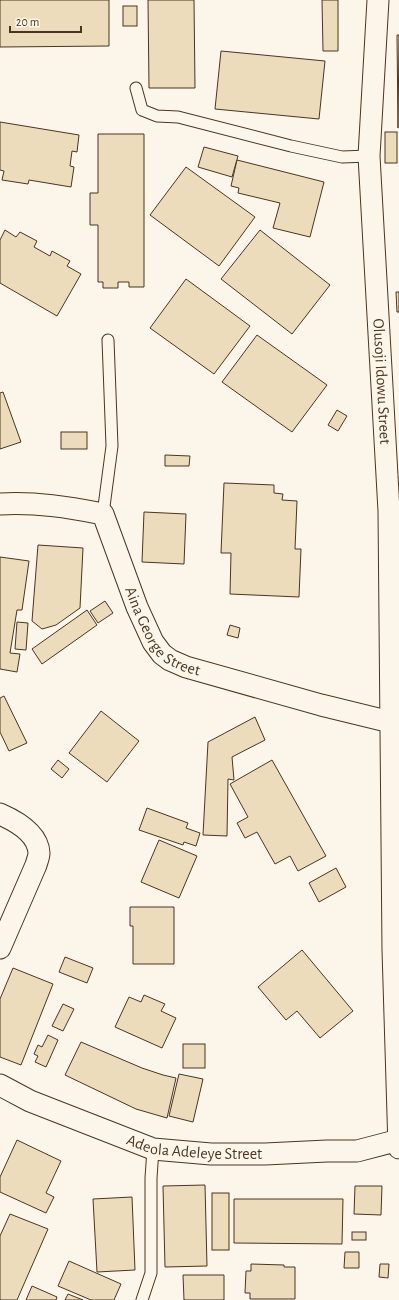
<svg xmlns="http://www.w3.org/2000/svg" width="399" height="1300" viewBox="0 0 399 1300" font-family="'Alegreya Sans',sans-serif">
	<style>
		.building { fill: #ecdcbc; stroke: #4a3520 }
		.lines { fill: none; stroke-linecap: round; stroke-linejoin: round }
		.service-casing { stroke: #4a3520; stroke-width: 13 }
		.minor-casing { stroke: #4a3520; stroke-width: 23 }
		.service { stroke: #fbf6e9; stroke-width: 11 }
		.minor { stroke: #fbf6e9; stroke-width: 21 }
		.labels { text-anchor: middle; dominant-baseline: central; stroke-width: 3; stroke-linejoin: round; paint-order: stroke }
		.street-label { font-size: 16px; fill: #4a3520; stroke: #fbf6e9 }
	</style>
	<rect width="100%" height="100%" fill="#fbf6e9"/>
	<!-- building -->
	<g class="building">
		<polygon points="0,0 109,0 109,46 0,47"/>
		<polygon points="148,0 194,0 195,88 149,88"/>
		<polygon points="322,0 338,0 338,51 323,51"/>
		<rect x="123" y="6" width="14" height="20"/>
		<polygon points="397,35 399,35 398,128"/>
		<polygon points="221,51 325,61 319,119 215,109"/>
		<polygon points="0,122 79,135 77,152 72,151 70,166 74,167 71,187 29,180 28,184 2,180 4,171 0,170"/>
		<rect x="385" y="132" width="12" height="31"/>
		<polygon points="98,134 144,134 144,287 129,287 129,282 118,282 118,288 103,288 103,282 98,282 98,225 90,225 90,193 98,193"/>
		<polygon points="204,147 238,156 232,177 198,167"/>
		<polygon points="237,160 324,182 310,237 273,228 280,203 238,193 239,188 231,186"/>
		<polygon points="186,167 255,217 219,266 150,215"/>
		<polygon points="5,230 16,237 20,232 37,241 34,247 50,256 52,251 70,261 67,266 81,274 57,316 0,283 0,240"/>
		<polygon points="260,230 330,285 292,334 221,279"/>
		<polygon points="186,279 250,326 214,374 150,328"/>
		<polygon points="396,292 399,292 399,312 397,312"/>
		<polygon points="257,335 327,385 292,432 222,382"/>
		<polygon points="3,392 21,442 0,449 0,393"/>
		<polygon points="337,410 347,416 338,431 328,425"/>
		<rect x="61" y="432" width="26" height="17"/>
		<polygon points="165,455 190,456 189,466 165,466"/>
		<polygon points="224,483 274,485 274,493 283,494 282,500 297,501 295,549 301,549 299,597 230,594 231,553 221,553"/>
		<polygon points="144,512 186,514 184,564 142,562"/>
		<polygon points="38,545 83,548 80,608 56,625 42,629 32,621"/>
		<polygon points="0,557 29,561 22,610 17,610 10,653 20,654 17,672 0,669"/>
		<polygon points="105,601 113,613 98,623 90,611"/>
		<polygon points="87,610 97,625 42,664 32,649"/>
		<polygon points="17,622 28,623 26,650 15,649"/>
		<polygon points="230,625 240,628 238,638 227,635"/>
		<polygon points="4,696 27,743 9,751 0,732 0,698"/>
		<polygon points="101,711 139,741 107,782 69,753"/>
		<polygon points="255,717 265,740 232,757 234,780 228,779 227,836 203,835 208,742"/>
		<polygon points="58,760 69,769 62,778 51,769"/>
		<polygon points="272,760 326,856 298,871 290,856 275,864 257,832 245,838 237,823 248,817 230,784"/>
		<polygon points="147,808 188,823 186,828 200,833 196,846 184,842 183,845 139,830"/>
		<polygon points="159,840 197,856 179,898 141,882"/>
		<polygon points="336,868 346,887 319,902 309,883"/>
		<polygon points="130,907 174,907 174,964 133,964 133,926 130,926"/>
		<polygon points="302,950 353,1011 320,1038 297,1011 286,1020 258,987"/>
		<polygon points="65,957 93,968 87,983 59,972"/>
		<polygon points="13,968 53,984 21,1065 0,1057 0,999"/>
		<polygon points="144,995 165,1004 161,1011 176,1018 162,1048 115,1027 129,997 141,1002"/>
		<polygon points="63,1004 74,1009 63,1031 52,1026"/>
		<polygon points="48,1035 58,1040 46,1067 35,1062 38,1056 34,1054 38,1045 42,1047"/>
		<polygon points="81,1042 142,1068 163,1075 176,1078 167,1118 136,1109 65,1075"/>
		<rect x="183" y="1044" width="22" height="24"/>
		<polygon points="179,1074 203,1079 193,1122 169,1116"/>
		<polygon points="17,1140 61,1161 46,1193 54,1197 46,1213 0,1192 0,1177"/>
		<polygon points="205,1185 207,1266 165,1267 163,1186"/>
		<polygon points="355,1186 382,1186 381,1215 354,1214"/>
		<rect x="212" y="1193" width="17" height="57"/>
		<polygon points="132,1197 135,1270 97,1272 93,1199"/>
		<polygon points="234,1199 343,1199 342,1244 234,1243"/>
		<polygon points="10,1214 48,1229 17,1300 0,1300 0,1236"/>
		<rect x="352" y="1232" width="14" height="8"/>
		<polygon points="345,1252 359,1252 359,1268 344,1268"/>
		<polygon points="69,1261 121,1284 114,1300 91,1300 58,1286"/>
		<polygon points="251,1264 284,1265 284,1267 295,1267 295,1299 250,1299 250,1293 245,1293 246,1271 251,1271"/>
		<polygon points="380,1264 389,1264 388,1278 379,1277"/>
		<polygon points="183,1275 224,1275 224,1300 184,1300"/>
		<polygon points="32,1286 57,1297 56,1300 26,1300"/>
		<polygon points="68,1294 83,1300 65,1300"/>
	</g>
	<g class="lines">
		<defs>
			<g id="service">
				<polyline points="136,88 142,110 157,116 178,117 291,146 342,157 369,156"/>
				<polyline points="103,514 112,446 108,340"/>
				<polyline points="142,1300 151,1273 151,1178 153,1149"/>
			</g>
			<g id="minor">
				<path id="s1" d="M 378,0 L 369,156 L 389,511 L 393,950 L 399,1148"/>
				<path id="s2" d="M 0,504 C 36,502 68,507 103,514 L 137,607 L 153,642 L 162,654 L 170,660 L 186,667 L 321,705 L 399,724"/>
				<path d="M 0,814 C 16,821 38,833 39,853 C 39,857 37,861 36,865 L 0,948"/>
				<path id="s3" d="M 0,1085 L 30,1101 L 153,1149 L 211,1154 L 265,1154 L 327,1151 L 357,1151 L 399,1140"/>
			</g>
		</defs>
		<!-- service casing -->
		<use href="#service" class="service-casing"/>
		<!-- minor casing -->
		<use href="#minor" class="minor-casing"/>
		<!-- service -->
		<use href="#service" class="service"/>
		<!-- minor -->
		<use href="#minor" class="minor"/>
	</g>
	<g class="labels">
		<!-- street labels -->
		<g class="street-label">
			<text stroke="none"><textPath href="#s1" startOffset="382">Olusoji Idowu Street</textPath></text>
			<text stroke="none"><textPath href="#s2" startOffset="240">Aina George Street</textPath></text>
			<text stroke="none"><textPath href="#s3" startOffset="207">Adeola Adeleye Street</textPath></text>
		</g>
	</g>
	<!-- scale -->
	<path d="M10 26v6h71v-6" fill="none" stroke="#4a3520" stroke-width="2"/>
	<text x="16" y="26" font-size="12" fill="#4a3520" stroke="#fbf6e9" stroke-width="3" paint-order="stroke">20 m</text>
</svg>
